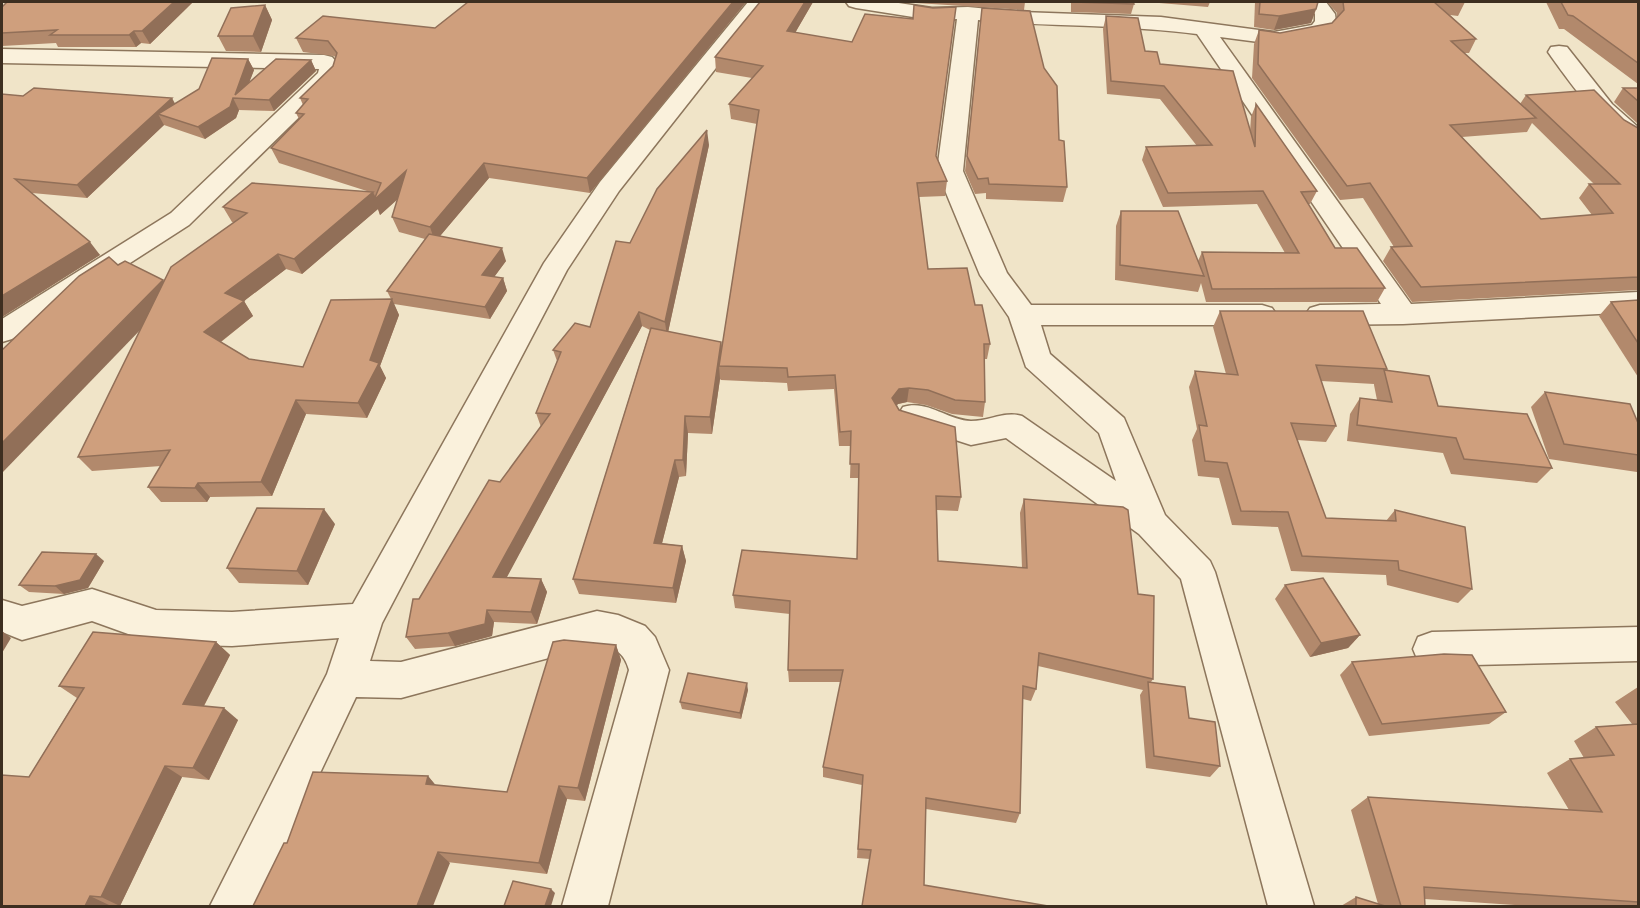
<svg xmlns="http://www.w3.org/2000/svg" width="1640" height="908" viewBox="0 0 1640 908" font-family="'Zilla Slab',serif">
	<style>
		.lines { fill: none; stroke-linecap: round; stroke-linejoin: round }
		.minor-casing { stroke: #8d765c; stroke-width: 3 }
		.minor { fill: #faf1dc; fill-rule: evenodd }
		.wall { fill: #b2896c; fill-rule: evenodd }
		.shaded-wall { fill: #916f58 }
		.building { fill: #cf9f7d; stroke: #916f58; stroke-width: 1.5 }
	</style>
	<rect width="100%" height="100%" fill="#f0e4c8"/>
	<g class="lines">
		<defs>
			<g id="minor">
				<path d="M 748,2 L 768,2 L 619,191 L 567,270 L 382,623 L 370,661 L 401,662 L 597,611 L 618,615 L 645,626 L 655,637 L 669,670 L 608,906 L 562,906 L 629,670 C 624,652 615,648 597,645 L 401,698 L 356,697 L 257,906 L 210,906 L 327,674 L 339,638 L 232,646 L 156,644 L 92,621 L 22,640 L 2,632 L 2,600 L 22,606 L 92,589 L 156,610 L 232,612 L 353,604 L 544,263 L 600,182 Z"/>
				<path d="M 846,2 L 892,2 L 932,8 L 968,7 L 1021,12 L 1161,17 L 1274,32 L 1312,25 L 1315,21 L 1315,14 L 1306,2 L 1326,2 L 1335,14 L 1336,22 L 1326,34 L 1274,44 L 1220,37 L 1411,304 L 1638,292 L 1638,312 L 1403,324 L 1320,325 L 1310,322 L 1305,315 L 1310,308 L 1320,305 L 1381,304 L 1197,34 C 1124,24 1050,27 978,20 L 963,171 L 1007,273 L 1031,305 L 1262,305 L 1272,308 L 1277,315 L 1272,322 L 1262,325 L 1041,325 L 1050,354 L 1124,418 L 1165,515 L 1210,561 L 1215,572 L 1314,906 L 1268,906 L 1181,579 L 1139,534 L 1006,438 L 971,445 L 903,423 L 898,415 L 903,407 C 927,399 947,420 971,421 C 990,421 1004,411 1022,416 L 1116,481 L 1099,433 L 1026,367 L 1009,317 L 980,275 L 937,171 L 957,19 L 932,20 L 856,8 L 849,6 Z"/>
				<path d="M 1559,46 L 1567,47 L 1612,104 L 1638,127 L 1638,146 C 1611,141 1565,76 1548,52 L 1551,47 Z"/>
				<polygon points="2,49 324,55 332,57 341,67 337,80 189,225 12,339 2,342 2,319 171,213 318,73 319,69 2,63"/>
				<polygon points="1638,627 1638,661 1432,666 1418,661 1413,649 1418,637 1432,632"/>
			</g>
		</defs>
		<!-- minor casing -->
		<use href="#minor" class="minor-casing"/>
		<!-- minor -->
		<use href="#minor" class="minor"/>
	</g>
	<!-- wall -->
	<g class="wall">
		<polygon points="193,2 150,44 141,43 136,47 58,47 56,43 2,46 2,7"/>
		<path d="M 468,2 L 746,2 L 590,193 L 489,178 L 440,236 L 506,261 L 494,277 L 503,278 L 507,291 L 490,319 L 394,304 L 399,315 L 380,366 L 386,378 L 367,418 L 306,414 L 272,496 L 210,497 L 207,502 L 161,502 L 148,487 L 161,466 L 92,471 L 78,457 L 141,329 L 118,265 L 163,280 L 164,281 L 234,223 L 232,222 L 223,207 L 370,192 L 279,163 L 271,148 L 299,119 L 296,113 L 303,105 L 300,98 L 333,66 L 336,58 L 334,56 L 303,52 L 296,38 L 435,28 ZM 398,199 L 392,217 L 399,232 L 425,239 L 387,291 L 391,299 L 303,367 L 249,359 L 221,342 L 253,316 L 244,301 L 286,269 L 302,274 L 378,209 L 380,215 Z"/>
		<polygon points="760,2 813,2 795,33 937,157 947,181 945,196 919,197 928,269 975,305 990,344 987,359 985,359 985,402 983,417 952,414 926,405 907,402 898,404 896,405 961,497 958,511 937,510 938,561 1022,568 1020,513 1024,499 1138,594 1153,679 1151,682 1189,718 1220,766 1210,777 1146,768 1140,695 1143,690 1038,666 1036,689 1031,701 1023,699 1020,813 1016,823 926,809 862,906 870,859 857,858 862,785 823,777 823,767 841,682 789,682 788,670 790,614 735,608 733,595 857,559 859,478 850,478 851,446 839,446 834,389 788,391 787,383 721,380 720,379 712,434 688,433 686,476 679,477 662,543 682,546 686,561 676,603 579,594 573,579 650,330 642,326 506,578 541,579 547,592 537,624 494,622 492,636 455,646 415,649 406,637 419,599 500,482 541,427 536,413 557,361 553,350 590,327 630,243 709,145 668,332 721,342 722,346 757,124 731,119 729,104 752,78 716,72 715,57"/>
		<polygon points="916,2 1025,2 1024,10 916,3"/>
		<polygon points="1071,2 1133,2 1134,4 1131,14 1071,12"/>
		<polygon points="1147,2 1210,2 1208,7"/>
		<polygon points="1255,2 1318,2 1316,9 1311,23 1274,30 1254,27"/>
		<path d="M 1327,2 L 1465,2 L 1458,16 L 1450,15 L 1476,39 L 1469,53 L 1464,53 L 1520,104 L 1526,95 L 1624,120 L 1638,128 L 1638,290 L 1412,302 L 1383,261 L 1391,247 L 1394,247 L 1363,198 L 1340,200 L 1252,78 L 1254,44 L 1259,30 L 1280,33 L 1332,23 L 1337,17 L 1337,13 ZM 1532,123 L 1594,184 L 1589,184 L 1579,198 L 1592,215 L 1541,219 L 1462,137 L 1527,132 Z"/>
		<polygon points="1546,2 1638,2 1638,84 1564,29 1559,29"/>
		<polygon points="265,5 272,20 261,52 226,51 218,36"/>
		<polygon points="982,8 1059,140 1067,187 1063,202 986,199 986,193 975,194 965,171"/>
		<polygon points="1106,16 1160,64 1250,132 1251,117 1256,104 1317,191 1310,204 1308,204 1335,248 1385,288 1377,302 1206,302 1201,283 1198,292 1115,280 1116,226 1121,211 1198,261 1202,252 1285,253 1257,204 1163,207 1142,160 1146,147 1197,146 1160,99 1107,94 1103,29"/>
		<polygon points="248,59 254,70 249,82 311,60 316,71 274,111 239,110 236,118 205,139 164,125 87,198 32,193 100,255 2,317 23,96 175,104"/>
		<polygon points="1623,88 1638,88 1638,124 1614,102"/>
		<polygon points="1638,300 1638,377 1599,316 1611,302"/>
		<polygon points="1220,311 1387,369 1386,370 1438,406 1552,468 1537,483 1451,474 1443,453 1347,441 1350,414 1360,398 1377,400 1374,385 1374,384 1321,381 1336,426 1326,442 1297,440 1326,518 1386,521 1395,510 1472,589 1458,603 1387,585 1386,575 1291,571 1278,527 1232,525 1219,478 1198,476 1192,440 1197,429 1189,387 1195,371 1226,374 1213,327"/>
		<polygon points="1545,392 1638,423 1638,471 1637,472 1549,459 1531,407"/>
		<polygon points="335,524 308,585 239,583 227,568"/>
		<polygon points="104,561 88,588 64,594 29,592 19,585"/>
		<polygon points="1285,585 1360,635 1348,648 1310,657 1275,599"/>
		<polygon points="216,642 230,655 204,706 238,720 209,780 182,777 120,906 109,905 2,906 29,777 77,698 59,686"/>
		<polygon points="616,645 621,660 585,801 567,799 547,874 287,843 428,776 435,785 507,792"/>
		<polygon points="1352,662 1506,712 1489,724 1369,736 1340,675"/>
		<polygon points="1638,687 1638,906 1530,906 1425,899 1425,906 1341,906 1356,897 1378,904 1351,810 1368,797 1569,810 1547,773 1570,759 1584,758 1574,741 1596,727 1632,724 1615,702"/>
		<polygon points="748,690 741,719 682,709 680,702"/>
	</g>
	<!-- shaded-wall -->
	<g class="shaded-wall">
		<polygon points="174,2 193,2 150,44 142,31"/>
		<polygon points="733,2 746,2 590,193 587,178"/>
		<polygon points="805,2 813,2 788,45 787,31"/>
		<polygon points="265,5 272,20 261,52 253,36"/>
		<polygon points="1316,9 1311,23 1274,30 1279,16"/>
		<polygon points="134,31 141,43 136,47 129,35"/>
		<polygon points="248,59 254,70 243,99 235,95"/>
		<polygon points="311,60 316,71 274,111 269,100"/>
		<polygon points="172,98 179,111 158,114 164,125 87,198 77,185"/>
		<polygon points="233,98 239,110 236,118 205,139 198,127"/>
		<polygon points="707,130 709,145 667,337 665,322"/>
		<polygon points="484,163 489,178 435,242 430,227"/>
		<polygon points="406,171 412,186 380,215 378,209 302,274 294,259 373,192 376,198"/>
		<polygon points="90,242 100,255 2,317 2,296"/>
		<polygon points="502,248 506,261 486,288 482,275"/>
		<polygon points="278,254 286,269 244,301 253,316 214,347 204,332 225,293"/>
		<polygon points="503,278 507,291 490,319 485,307"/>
		<polygon points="163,280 174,295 2,473 2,443"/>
		<polygon points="392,299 399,315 380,366 386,378 367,418 358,403 370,360"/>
		<polygon points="639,312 642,326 500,590 493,577"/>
		<polygon points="721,342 723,360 719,366 720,379 712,434 710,417"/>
		<polygon points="909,388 907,402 898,404 891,413 892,398 899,389"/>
		<polygon points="296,400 306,414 272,496 261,482"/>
		<polygon points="685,416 688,433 686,476 683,460"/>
		<polygon points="675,460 679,477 658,559 654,543"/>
		<polygon points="198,483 210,497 207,502 195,488"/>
		<polygon points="324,509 335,524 308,585 297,571"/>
		<polygon points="682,546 686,561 676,603 673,588"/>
		<polygon points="96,554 104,561 88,588 64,594 55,586"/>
		<polygon points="541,579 547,592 537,624 531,612"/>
		<polygon points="487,610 494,622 492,636 455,646 448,633"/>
		<polygon points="2,631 11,638 2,653"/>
		<polygon points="1360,635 1348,648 1310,657 1321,643"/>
		<polygon points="216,642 230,655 198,717 183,704"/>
		<polygon points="616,645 621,660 585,801 578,788"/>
		<polygon points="747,683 748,690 741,719 740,713"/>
		<polygon points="224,708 238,720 209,780 193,768"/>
		<polygon points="165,766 182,777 120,906 101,897"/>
		<polygon points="428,776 439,789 426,784"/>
		<polygon points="559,786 567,799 547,874 539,863"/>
		<polygon points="438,852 450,863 433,906 417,906"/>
		<polygon points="551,889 555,893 551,906 545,906"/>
		<polygon points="90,896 109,905 109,906 85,906"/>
	</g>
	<!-- building -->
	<g class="building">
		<polygon points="7,2 174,2 142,31 134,31 129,35 50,35 57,30 2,33 2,7"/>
		<polygon points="468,2 733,2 587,178 484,163 430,227 392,217 406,171 374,200 381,183 271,148 304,114 296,113 308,99 300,98 333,66 337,53 328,41 296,38 323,16 435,28"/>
		<polygon points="760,2 805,2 787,31 852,42 865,14 913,19 914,5 933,8 956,7 936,156 947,181 917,183 928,269 967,268 975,305 982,305 990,344 984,344 985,402 955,400 928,390 909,388 899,389 892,398 899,410 955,427 961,497 936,496 938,561 1027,568 1024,499 1123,507 1128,510 1138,594 1154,596 1153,679 1039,653 1036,689 1023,686 1020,813 926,798 924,885 1048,906 862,906 871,850 858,849 863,775 823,767 843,670 788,670 790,601 733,595 742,550 857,559 859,464 850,464 851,431 840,432 835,375 788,377 787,368 719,366 759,110 729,104 763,66 715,57"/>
		<polygon points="1073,2 1133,2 1134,4"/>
		<polygon points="1260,2 1318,2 1316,9 1279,16 1259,14"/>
		<polygon points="1343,2 1434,2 1476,39 1451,41 1536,118 1450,125 1541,219 1613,213 1589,184 1620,184 1526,95 1594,90 1624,120 1638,128 1638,277 1421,287 1391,247 1412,246 1370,183 1347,186 1258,64 1259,30 1280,33 1332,23 1344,10"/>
		<polygon points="1561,2 1638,2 1638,63 1573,16 1568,15"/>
		<polygon points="265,5 253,36 218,36 231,8"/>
		<polygon points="982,8 1030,11 1044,68 1057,86 1059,140 1064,141 1067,187 989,184 988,178 978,179 967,156"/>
		<polygon points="1106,16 1138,18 1145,51 1157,52 1160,64 1233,71 1255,147 1256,104 1317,191 1301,192 1335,248 1357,248 1385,288 1212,289 1202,252 1299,253 1263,191 1168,193 1146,147 1212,145 1164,86 1111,81"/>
		<polygon points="212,58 248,59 235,95 276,59 311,60 269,100 233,98 230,107 198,127 158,114 199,89"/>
		<polygon points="34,88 172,98 77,185 15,179 90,242 2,296 2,94 23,96"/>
		<polygon points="1623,88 1638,88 1638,101"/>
		<polygon points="707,130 665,322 639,312 493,577 541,579 531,612 487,610 485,624 448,633 406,637 413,599 419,599 489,480 500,482 550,414 536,413 561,352 553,350 575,323 590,327 616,241 630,243 657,189"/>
		<polygon points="252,183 373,192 294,259 278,254 225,293 244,301 204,332 249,359 303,367 331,300 392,299 370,360 379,363 358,403 296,400 261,482 198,483 195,488 148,487 170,450 78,457 171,267 247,213 223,207"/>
		<polygon points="1121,211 1178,211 1204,276 1120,265"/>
		<polygon points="429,234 502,248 482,275 503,278 485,307 387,291"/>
		<polygon points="109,257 118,265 125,261 163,280 2,443 2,350 79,276"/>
		<polygon points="1638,300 1638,343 1611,302"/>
		<polygon points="1220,311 1363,311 1387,369 1316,365 1336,426 1291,423 1326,518 1396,521 1395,510 1465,527 1472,589 1399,570 1398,561 1302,556 1288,512 1241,511 1227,463 1205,461 1199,425 1207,426 1195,371 1238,375"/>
		<polygon points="651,328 721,342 710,417 685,416 683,460 675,460 654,543 682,546 673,588 573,579"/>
		<polygon points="1384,370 1429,376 1438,406 1527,414 1552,468 1464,459 1456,438 1357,425 1360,398 1392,402"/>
		<polygon points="1545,392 1630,404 1638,423 1638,455 1564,444"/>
		<polygon points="257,508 324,509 297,571 227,568"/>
		<polygon points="42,552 96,554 80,580 55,586 19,585"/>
		<polygon points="1323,578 1360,635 1321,643 1285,585"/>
		<polygon points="93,632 216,642 183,704 224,708 193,768 165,766 101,897 90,896 85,906 2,906 2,775 29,777 84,688 59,686"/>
		<polygon points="564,640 616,645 578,788 559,786 539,863 438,852 417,906 253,906 284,843 287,843 313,772 428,776 426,784 507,792 553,642"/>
		<polygon points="1444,654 1472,655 1506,712 1382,724 1352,662"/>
		<polygon points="688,673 747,683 740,713 680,702"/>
		<polygon points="1148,682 1185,687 1189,718 1215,722 1220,766 1154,756"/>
		<polygon points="1638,724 1638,902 1424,887 1425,906 1401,906 1368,797 1602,812 1570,759 1614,755 1596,727"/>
		<polygon points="513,881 551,889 545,906 504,906"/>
		<polygon points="1356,897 1385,906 1356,906"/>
	</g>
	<!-- border -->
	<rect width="1640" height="908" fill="none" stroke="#3d2e20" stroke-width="6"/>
</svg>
